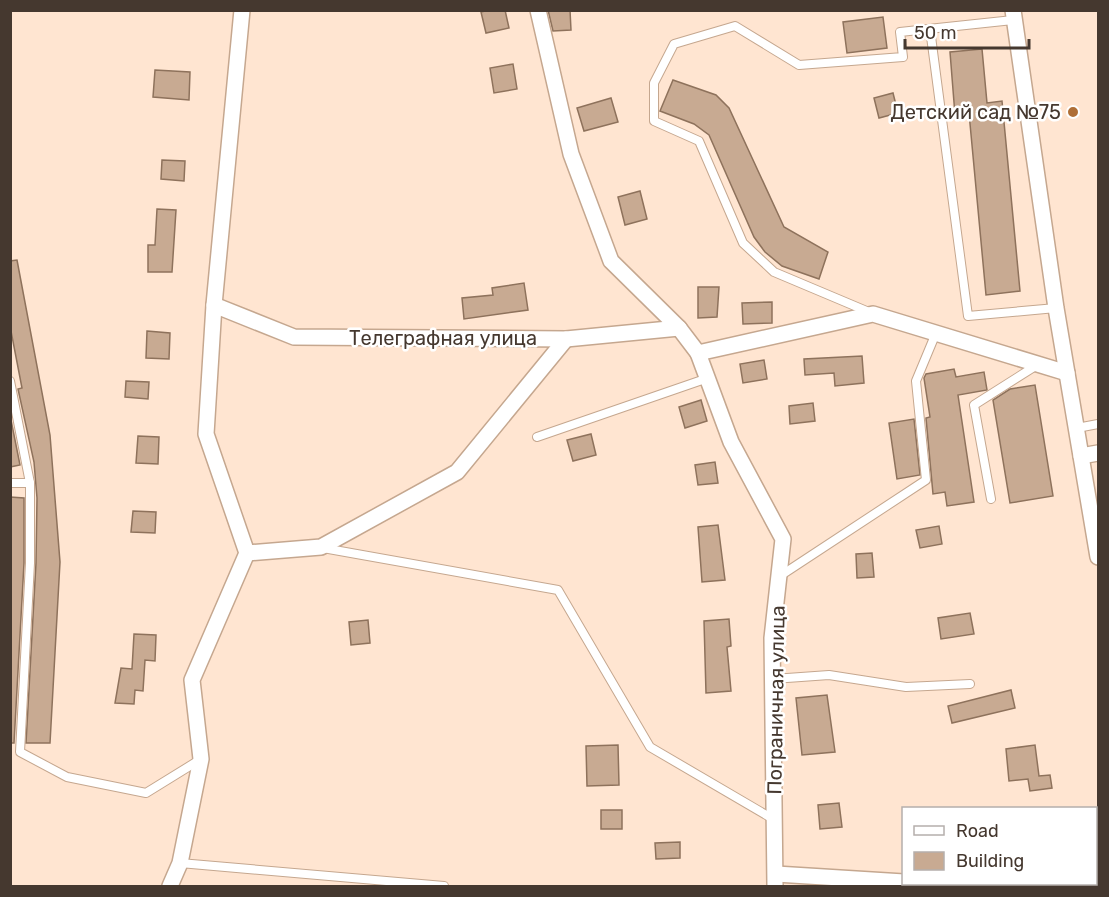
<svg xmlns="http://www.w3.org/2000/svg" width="1109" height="897" viewBox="0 0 1109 897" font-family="Rubik,sans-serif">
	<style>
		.building { fill: #c8aa92; stroke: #8e725c; stroke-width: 1.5 }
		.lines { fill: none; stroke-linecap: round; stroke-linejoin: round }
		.service-casing { stroke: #c5a78f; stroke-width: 10 }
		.minor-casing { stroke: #c5a78f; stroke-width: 18 }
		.service { stroke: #fff; stroke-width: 8 }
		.minor { stroke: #fff; stroke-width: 15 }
		.poi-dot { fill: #af6f37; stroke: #fff; stroke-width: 2 }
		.labels { text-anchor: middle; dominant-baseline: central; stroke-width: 5; stroke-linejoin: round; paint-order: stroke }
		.poi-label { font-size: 20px; fill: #45382f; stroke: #fff; text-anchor: end }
		.street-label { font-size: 20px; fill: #45382f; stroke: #fff }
	</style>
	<rect width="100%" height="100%" fill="#ffe5d1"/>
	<!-- building -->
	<g class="building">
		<polygon points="489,10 505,10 509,28 486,33 481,12"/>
		<polygon points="548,10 570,10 571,30 553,31"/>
		<polygon points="883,17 887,48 847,53 843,22"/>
		<polygon points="982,49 987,103 1002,101 1020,291 986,295 969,113 955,115 950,52"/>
		<polygon points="513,64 517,89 494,93 490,68"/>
		<polygon points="155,70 190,72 189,100 153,97"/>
		<polygon points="673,80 716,95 729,108 784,227 828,252 819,279 782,266 765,252 754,237 709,135 694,124 660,111"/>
		<polygon points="893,93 898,113 879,118 874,98"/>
		<polygon points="611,98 618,122 584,131 577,108"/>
		<polygon points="162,160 185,161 184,181 161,179"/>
		<polygon points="640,191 647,219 625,225 618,197"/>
		<polygon points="157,209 176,210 172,272 148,272 148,245 155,245"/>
		<polygon points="17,260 50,435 60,562 50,743 26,743 36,563 37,498 34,462 18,389 22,388 10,326 10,261"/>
		<polygon points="524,283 528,310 464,319 462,298 493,295 492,288"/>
		<polygon points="698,287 719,287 717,317 698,318"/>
		<polygon points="772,302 772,323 743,324 742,303"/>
		<polygon points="147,331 170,333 169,359 146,358"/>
		<polygon points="862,356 864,383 835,386 834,373 805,375 804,359"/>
		<polygon points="764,360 767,379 743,383 740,364"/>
		<polygon points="954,369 956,377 984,372 987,390 958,395 974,502 947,506 945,492 933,494 926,418 930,417 924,378 926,374"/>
		<polygon points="126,381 149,382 148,399 125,397"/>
		<polygon points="1035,385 1053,496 1010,503 993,400 1010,389"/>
		<polygon points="701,400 707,421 685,428 679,407"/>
		<polygon points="813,403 815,421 790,424 789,406"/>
		<polygon points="10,415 20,465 10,467"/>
		<polygon points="914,419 920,475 897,479 889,423"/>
		<polygon points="591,434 596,455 573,461 567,440"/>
		<polygon points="138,436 159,437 158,464 136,463"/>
		<polygon points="715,462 718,483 698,485 695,465"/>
		<polygon points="10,497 24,498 24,563 14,743 10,743"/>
		<polygon points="133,511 156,512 155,533 131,532"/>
		<polygon points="718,525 725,580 702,582 698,527"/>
		<polygon points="939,526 942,544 920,548 916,530"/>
		<polygon points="872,553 874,577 857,578 856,554"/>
		<polygon points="970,613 974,634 941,639 938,618"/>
		<polygon points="729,619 731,646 727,647 731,691 706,693 704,621"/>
		<polygon points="368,620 370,643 351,645 349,622"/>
		<polygon points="134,634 156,635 155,661 145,660 143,691 135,690 134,704 115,703 121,668 132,669"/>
		<polygon points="1011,690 1015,708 952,723 948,706"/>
		<polygon points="827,695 835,752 802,755 796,698"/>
		<polygon points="618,745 619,785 587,786 586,746"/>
		<polygon points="1035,745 1039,776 1050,775 1052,788 1030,791 1028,779 1009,781 1006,749"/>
		<polygon points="839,803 842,827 820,829 818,805"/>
		<rect x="601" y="810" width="21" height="19"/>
		<polygon points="680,842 680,858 656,859 655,843"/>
	</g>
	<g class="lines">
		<defs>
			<g id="service">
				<polyline points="930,29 968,316 1056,308"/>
				<polyline points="869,312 774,272 743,243 699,141 654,121 654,83 674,44 735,26 799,65 903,57 900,32 1013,20"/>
				<polyline points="10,381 30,483 30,563 20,752 67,777 146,793 201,759"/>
				<polyline points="1077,428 1098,424"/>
				<polyline points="537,437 708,378"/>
				<polyline points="10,483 30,483"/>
				<polyline points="991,499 974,405 1037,365"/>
				<polyline points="323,548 558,590 650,747 773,819"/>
				<polyline points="780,576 926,480 916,381 936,333"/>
				<polyline points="773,679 829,675 906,687 970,684"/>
				<polyline points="180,863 444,886"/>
				<polyline points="920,886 921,884"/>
			</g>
			<g id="minor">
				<polyline points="538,10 571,154 611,261 679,328 698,353"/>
				<polyline points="1013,10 1056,308 1098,557"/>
				<polyline points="214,305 294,337 566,339 679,328"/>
				<polyline points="1081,456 1098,453"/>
				<polyline points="247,553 321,547 457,472 566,339"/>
				<polyline points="776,874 904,882"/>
				<polyline points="930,884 973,886"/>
				<polyline points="170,886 180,863 201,759 192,680 247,553 206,434 214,305 242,10"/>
				<polyline points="775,886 772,638 783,539 731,442 698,353 873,314 1067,373"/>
			</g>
		</defs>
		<!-- service casing -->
		<use href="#service" class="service-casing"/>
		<!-- minor casing -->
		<use href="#minor" class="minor-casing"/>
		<!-- service -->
		<use href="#service" class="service"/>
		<!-- minor -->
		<use href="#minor" class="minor"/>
	</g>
	<!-- markers -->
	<circle class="poi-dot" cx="1073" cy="112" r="6"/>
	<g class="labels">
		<!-- poi labels -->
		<g class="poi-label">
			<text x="1061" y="112">Детский сад №75</text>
		</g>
		<!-- street labels -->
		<g class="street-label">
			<text x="443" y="338">Телеграфная улица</text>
			<text transform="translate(776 700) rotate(-89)">Пограничная улица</text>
		</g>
	</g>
	<!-- border -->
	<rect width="1109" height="897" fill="none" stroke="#45382f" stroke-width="24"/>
	<!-- legend -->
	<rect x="902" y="807" width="195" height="78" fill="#ffffff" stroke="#b5afac" stroke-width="1.5"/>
	<rect x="914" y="826" width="30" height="9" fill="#ffffff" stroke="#b5afac" stroke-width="1.5"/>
	<text x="956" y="837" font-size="18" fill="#45382f">Road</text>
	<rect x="914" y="852" width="30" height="18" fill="#c8aa92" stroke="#b5afac" stroke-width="1.5"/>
	<text x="956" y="867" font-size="18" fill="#45382f">Building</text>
	<!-- scale -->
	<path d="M905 39v9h124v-9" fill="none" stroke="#45382f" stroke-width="3"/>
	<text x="914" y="39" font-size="18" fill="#45382f" stroke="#ffffff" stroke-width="4.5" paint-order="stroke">50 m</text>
</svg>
